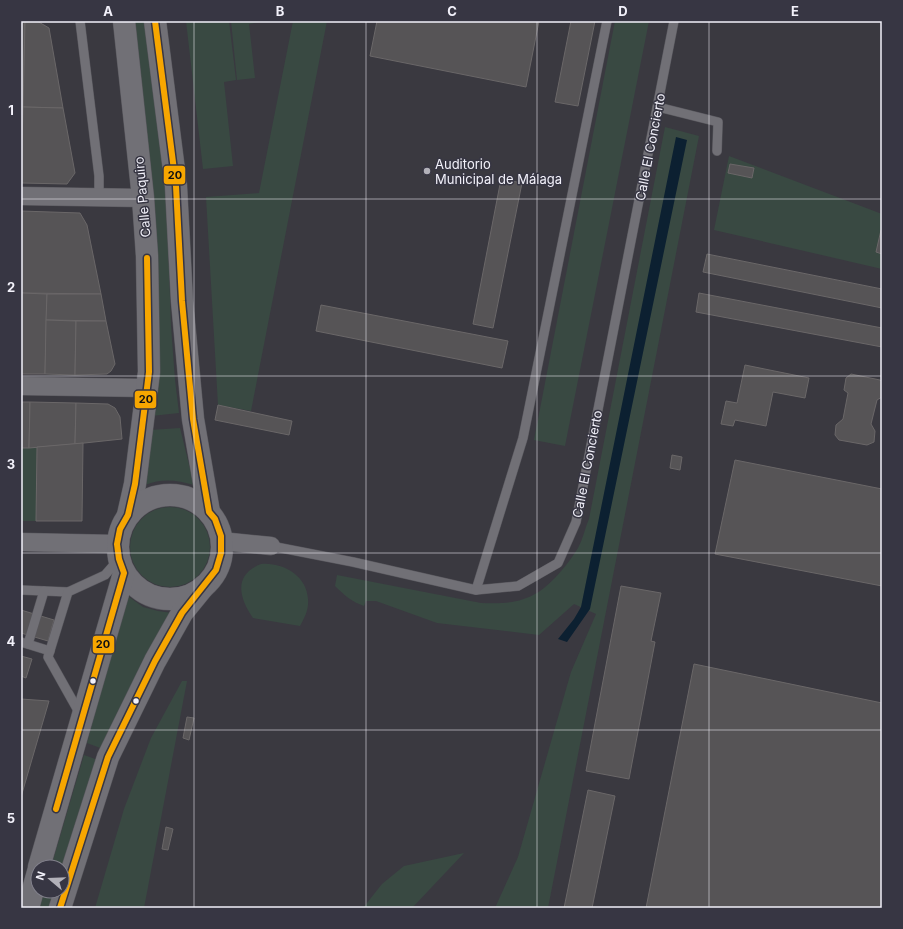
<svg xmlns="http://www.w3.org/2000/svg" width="903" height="929" viewBox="0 0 903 929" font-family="Inter,sans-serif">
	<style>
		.green { fill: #394942; fill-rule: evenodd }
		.water { fill: #0c2031 }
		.building { fill: #565456; stroke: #6a6768 }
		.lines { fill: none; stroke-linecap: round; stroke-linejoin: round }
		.service-casing { stroke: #58575d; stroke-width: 10 }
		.minor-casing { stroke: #58575d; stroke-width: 19 }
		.secondary-casing { stroke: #58575d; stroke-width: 23 }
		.service { stroke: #717076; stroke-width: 9 }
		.minor { stroke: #717076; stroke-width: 18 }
		.secondary { stroke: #717076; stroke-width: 22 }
		.bus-1-casing { stroke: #373643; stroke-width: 9 }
		.bus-1 { stroke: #f7a600; stroke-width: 6 }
		.grid { fill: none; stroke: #f2f1fa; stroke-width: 1; stroke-opacity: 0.55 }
		.poi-dot { fill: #b2b1b9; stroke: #373643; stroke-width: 1.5 }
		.bus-dot { fill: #f2f1fa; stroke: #373643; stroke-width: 1.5 }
		.labels { text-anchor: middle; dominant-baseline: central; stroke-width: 3; stroke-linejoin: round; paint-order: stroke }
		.street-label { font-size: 13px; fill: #f2f1fa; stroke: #373643 }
		.poi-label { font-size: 13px; fill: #f2f1fa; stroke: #373643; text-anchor: start }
		.line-badge { stroke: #373643; stroke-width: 1.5 }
		.pale-badge-label { font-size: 11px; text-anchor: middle; font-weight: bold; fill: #111 }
		.neatline { fill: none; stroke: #f2f1fa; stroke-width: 1.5 }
		.grid-label { font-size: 13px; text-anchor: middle; font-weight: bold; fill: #f2f1fa }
	</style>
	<rect width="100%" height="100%" fill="#3a3940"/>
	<!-- green -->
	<g class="green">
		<polygon points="131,21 145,21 166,182 171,326 175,380 179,413 151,416"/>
		<polygon points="186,21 229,21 236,80 224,82 233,166 203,169"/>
		<polygon points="231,21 265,21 249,24 255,78 237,80"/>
		<polygon points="293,21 327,21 251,411 218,405 206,197 259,193"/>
		<polygon points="615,21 649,21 565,446 534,440"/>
		<path d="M 665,127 L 699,136 L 548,908 L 495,908 L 518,857 L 571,672 L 596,614 L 574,604 L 539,635 L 437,623 L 376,601 L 366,601 L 364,606 C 352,602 344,595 335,586 L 337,575 L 481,603 C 518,605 538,599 562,570 C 568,563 573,556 578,548 C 583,539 585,528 589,519 Z"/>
		<path d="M 729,156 L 882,214 L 882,269 L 714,230 ZM 730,164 L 754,168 L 752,178 L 728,173 Z"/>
		<path d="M 180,428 L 194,485 C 177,480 162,478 145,485 L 150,430 Z"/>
		<polygon points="37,447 36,521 21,521 21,448"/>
		<circle cx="170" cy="547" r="40"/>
		<path d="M 261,564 C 283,562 307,576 308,599 C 309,609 305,617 300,626 L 253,618 C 239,598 233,575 261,564 Z"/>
		<polygon points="125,594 143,607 158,611 172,613 103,749 87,743"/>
		<polygon points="182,681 187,681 144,908 95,908 124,809 151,738"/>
		<polygon points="84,755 98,760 62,867 51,867"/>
		<polygon points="464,853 412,908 363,908 382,884 404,866"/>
		<polygon points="44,891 56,891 51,908 39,908"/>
	</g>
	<!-- water -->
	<polygon class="water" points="676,137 687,140 590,609 567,642 558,639 574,619 581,607"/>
	<!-- building -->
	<g class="building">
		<polygon points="21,21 25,21 23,107 21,107"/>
		<polygon points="25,21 37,21 49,28 63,108 23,107"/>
		<polygon points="377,21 539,21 526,87 370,56"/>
		<polygon points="571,21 595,21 578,106 555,102"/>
		<polygon points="21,107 23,107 21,183"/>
		<polygon points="23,107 63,108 75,173 67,184 21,183"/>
		<polygon points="730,164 754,168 752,178 728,173"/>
		<polygon points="501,179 522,183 493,328 473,324"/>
		<polygon points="21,211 80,213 87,225 101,294 21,293"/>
		<polygon points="881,230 882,230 882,254 876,252"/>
		<polygon points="707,254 882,289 882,308 703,272"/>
		<polygon points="21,293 47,294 45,374 21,374"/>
		<polygon points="699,293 882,328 882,347 696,312"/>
		<polygon points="47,294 101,294 106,321 46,320"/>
		<polygon points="321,305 508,341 502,368 316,331"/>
		<polygon points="46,320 76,321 75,375 45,374"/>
		<polygon points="76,321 106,321 115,364 111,371 107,374 75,375"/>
		<polygon points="745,365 809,378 805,398 773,392 766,426 735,420 733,426 721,424 726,401 737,403"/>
		<polygon points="851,374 880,380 882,382 882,397 877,400 871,424 875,431 874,442 867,445 839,440 835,435 836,425 843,419 848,393 844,390 846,378"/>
		<polygon points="21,402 30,402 29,448 21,448"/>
		<polygon points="30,402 76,403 75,444 29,448"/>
		<polygon points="76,403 108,404 115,408 120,417 122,439 75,444"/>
		<polygon points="218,405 292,421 289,435 215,420"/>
		<polygon points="83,443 82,521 36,521 37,447"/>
		<polygon points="672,455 682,457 680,470 670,468"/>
		<polygon points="735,460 882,489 882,586 715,554"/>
		<polygon points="621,586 661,593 651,641 655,642 629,779 586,771"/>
		<polygon points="21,610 54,620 48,641 21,633"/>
		<polygon points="21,656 32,659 26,678 21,676"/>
		<polygon points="694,664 882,703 882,908 646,908"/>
		<polygon points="21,699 49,701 21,797"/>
		<polygon points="187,717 194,718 189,740 183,738"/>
		<polygon points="588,790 615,796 592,908 564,908"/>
		<polygon points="166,827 173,829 168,850 162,849"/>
	</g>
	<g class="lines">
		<defs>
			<g id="service">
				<polyline points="80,21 99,176 99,197"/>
				<polyline points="658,107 718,122 717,151"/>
				<polyline points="271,546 353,562 476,590 518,586 558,563 576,522 674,21"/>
				<polyline points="21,590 68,592"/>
				<polyline points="476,590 523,438 607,21"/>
				<polyline points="21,642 50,651"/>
				<polyline points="28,644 44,591"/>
				<polyline points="80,714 48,657 68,592 105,575 119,559"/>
			</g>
			<g id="minor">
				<polyline points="21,196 143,198"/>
				<polyline points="21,386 146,388"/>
				<polyline points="221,541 271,546"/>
				<polyline points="21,542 117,544"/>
			</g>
			<g id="secondary">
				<polyline points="124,21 143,198 147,256 149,372 135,484 128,515"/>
				<polyline points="155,21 176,186 182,301 193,419 209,512"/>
				<circle cx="170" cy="547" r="52"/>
				<polyline points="39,867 124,573"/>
				<polyline points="28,908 38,872"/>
				<polyline points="60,908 108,757 155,661 182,613 204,586"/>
			</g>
		</defs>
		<!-- service casing -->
		<use href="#service" class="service-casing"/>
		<!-- minor casing -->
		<use href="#minor" class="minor-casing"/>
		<!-- secondary casing -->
		<use href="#secondary" class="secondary-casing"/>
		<!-- service -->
		<use href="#service" class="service"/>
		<!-- minor -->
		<use href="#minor" class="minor"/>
		<!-- secondary -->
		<use href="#secondary" class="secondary"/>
		<defs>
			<g id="bus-1">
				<polyline points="56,809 124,573 119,559 117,544 120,529 128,515 135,484 149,372 147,258"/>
				<polyline points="60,908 108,757 155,661 182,613 216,570 221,553 221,536 215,519 209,512 193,419 182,301 176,186 155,21"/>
			</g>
		</defs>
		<!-- bus-1 casing -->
		<use href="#bus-1" class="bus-1-casing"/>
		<!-- bus-1 -->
		<use href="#bus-1" class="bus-1"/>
	</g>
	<!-- grid -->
	<path class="grid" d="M 194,21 L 194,908M 366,21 L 366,908M 537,21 L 537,908M 709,21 L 709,908M 21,199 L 882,199M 21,376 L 882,376M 21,553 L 882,553M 21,730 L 882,730"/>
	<!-- markers -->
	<circle class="poi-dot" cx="427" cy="171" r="4"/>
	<g class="bus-dot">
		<circle cx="93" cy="681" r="3.5"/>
		<circle cx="136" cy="701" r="3.5"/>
	</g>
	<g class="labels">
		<!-- street labels -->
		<g class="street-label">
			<text transform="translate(650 147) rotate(-79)">Calle El Concierto</text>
			<text transform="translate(142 197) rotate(-95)">Calle Paquiro</text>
			<text transform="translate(587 464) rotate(-79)">Calle El Concierto</text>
		</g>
		<!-- poi labels -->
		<g class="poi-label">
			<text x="435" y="164">Auditorio<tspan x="435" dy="15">Municipal de Málaga</tspan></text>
		</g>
	</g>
	<g class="line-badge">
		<rect x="163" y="165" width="23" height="20" rx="4" fill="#f7a600"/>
		<rect x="134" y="390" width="23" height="19" rx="4" fill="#f7a600"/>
		<rect x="92" y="635" width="23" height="19" rx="4" fill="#f7a600"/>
	</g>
	<g class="pale-badge-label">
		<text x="175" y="179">20</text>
		<text x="146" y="403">20</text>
		<text x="103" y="648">20</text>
	</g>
	<!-- border -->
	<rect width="903" height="929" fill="none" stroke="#373643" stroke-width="44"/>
	<!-- north arrow -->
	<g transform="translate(50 879) rotate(289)"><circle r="19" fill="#373643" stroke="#82818c"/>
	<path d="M0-3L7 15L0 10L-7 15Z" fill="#b2b1b9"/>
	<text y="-6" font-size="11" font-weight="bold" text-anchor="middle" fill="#f2f1fa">N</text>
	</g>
	<rect x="22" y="22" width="859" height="885" class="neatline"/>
	<g class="grid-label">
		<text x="108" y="16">A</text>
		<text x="280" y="16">B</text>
		<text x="452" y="16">C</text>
		<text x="623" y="16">D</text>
		<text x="795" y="16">E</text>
		<text x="11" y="115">1</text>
		<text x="11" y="292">2</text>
		<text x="11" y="469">3</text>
		<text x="11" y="646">4</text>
		<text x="11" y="823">5</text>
	</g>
</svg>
